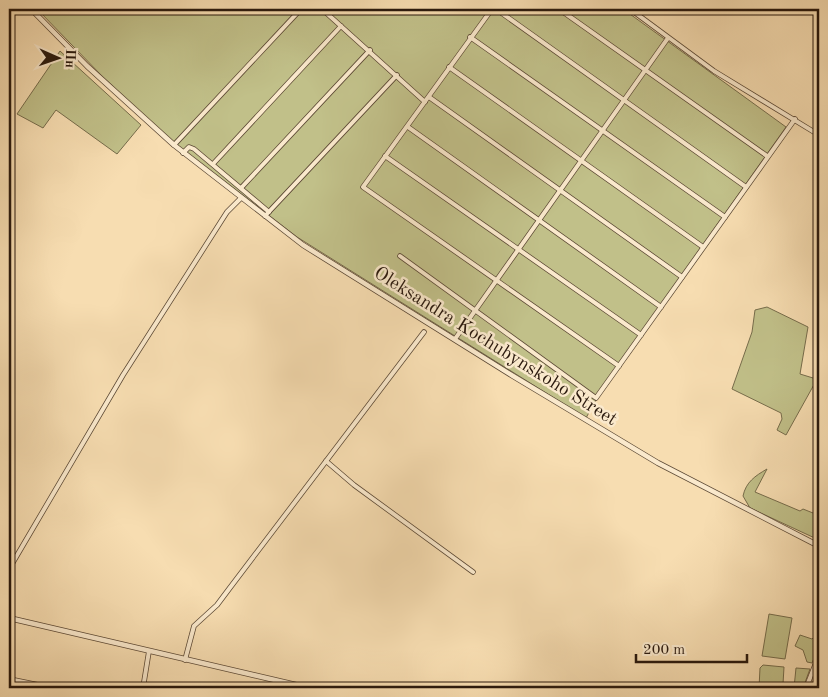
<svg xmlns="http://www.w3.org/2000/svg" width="828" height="697" viewBox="0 0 828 697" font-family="'Old Standard TT',serif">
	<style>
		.green { fill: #c1c089; stroke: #766c4b }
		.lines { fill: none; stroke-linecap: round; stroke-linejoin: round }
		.minor-casing { stroke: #5d4a36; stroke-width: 5.5 }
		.tertiary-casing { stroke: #5d4a36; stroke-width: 6 }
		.minor { stroke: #fae9cc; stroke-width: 4 }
		.tertiary { stroke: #fae9cc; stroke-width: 4.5 }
		.labels { text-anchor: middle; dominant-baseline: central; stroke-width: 5; stroke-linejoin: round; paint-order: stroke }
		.street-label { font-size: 19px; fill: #2a190d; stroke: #fae9cc }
	</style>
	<rect width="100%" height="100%" fill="#f7ddb1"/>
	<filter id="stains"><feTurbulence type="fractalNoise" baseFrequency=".004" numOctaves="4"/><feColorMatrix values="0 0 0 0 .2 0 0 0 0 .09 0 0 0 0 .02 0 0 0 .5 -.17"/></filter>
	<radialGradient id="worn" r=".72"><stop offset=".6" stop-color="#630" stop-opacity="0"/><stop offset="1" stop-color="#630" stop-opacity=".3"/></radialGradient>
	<!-- green -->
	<g class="green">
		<polygon points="37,9 623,9 786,127 604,385 586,418 297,237 170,140 103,77"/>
		<polygon points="60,51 141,125 117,154 56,110 43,128 17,114"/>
		<polygon points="767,307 808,327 800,374 813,378 819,376 819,383 816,381 786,435 777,430 782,419 781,413 732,389 752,332 755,310"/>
		<path d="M 767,469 L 755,492 L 800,511 L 803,509 L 818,515 L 819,540 L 750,508 L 743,496 C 746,482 755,476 767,469 Z"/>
		<polygon points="769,614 792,618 785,659 762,656"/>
		<polygon points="800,635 812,639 815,636 819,636 819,647 812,663 807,662 803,650 795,646"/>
		<polygon points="763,665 784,667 783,684 776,685 775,688 759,688 760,668"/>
		<polygon points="796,668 810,669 803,688 794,688"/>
	</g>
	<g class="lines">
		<defs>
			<g id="minor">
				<polyline points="322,9 425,102"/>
				<polyline points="492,9 363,187 619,366"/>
				<polyline points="496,9 746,187"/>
				<polyline points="559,9 767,156"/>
				<polyline points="630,9 714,71 819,135"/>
				<polyline points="470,37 725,217"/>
				<polyline points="449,67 703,247"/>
				<polyline points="429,97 682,277"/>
				<polyline points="408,127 661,307"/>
				<polyline points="174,145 301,9"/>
				<polyline points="183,153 189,147 194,149 269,212"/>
				<polyline points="385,156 641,335"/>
				<polyline points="213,164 341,26"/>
				<polyline points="242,187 370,50"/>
				<polyline points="265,216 397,75"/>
				<polyline points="400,256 596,398 795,119"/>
				<polyline points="455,339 668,38"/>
				<polyline points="326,461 354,485 473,572"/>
				<polyline points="9,569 123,375 227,212 241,198"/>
				<polyline points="185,660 194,626 217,605 229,589 424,332"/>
				<polyline points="9,679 53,688"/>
				<polyline points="143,688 149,651"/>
				<polyline points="806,688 819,655"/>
			</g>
			<g id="tertiary">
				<polyline points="31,9 87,66 174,145 303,245 513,376 658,463 819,546"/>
				<polyline points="9,618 309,688"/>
			</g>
		</defs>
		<!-- minor casing -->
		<use href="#minor" class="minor-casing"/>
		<!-- tertiary casing -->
		<use href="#tertiary" class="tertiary-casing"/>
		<!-- minor -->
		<use href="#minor" class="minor"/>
		<!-- tertiary -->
		<use href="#tertiary" class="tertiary"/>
	</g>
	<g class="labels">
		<!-- street labels -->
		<g class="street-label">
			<text transform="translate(495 347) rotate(32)">Oleksandra Kochubynskoho Street</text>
		</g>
	</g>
	<!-- margin -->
	<rect width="828" height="697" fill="none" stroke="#f7ddb1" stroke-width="30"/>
	<rect x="10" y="10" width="808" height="677" fill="none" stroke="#2a190d" stroke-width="2.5"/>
	<rect x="15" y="15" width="798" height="667" fill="none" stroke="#2a190d"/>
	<!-- north arrow -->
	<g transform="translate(58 58) rotate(92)" stroke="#fae9cc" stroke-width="4" paint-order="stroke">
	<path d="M0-4L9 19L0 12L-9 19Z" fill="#2a190d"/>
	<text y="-8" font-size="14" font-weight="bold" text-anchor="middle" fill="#2a190d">Пн</text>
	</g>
	<!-- scale -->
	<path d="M636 654v8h111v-8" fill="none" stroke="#2a190d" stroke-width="2.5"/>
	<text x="643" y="654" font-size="15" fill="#2a190d" stroke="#fae9cc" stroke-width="4" paint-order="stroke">200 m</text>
	<rect width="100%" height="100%" filter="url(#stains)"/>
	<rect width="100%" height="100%" fill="url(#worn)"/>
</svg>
